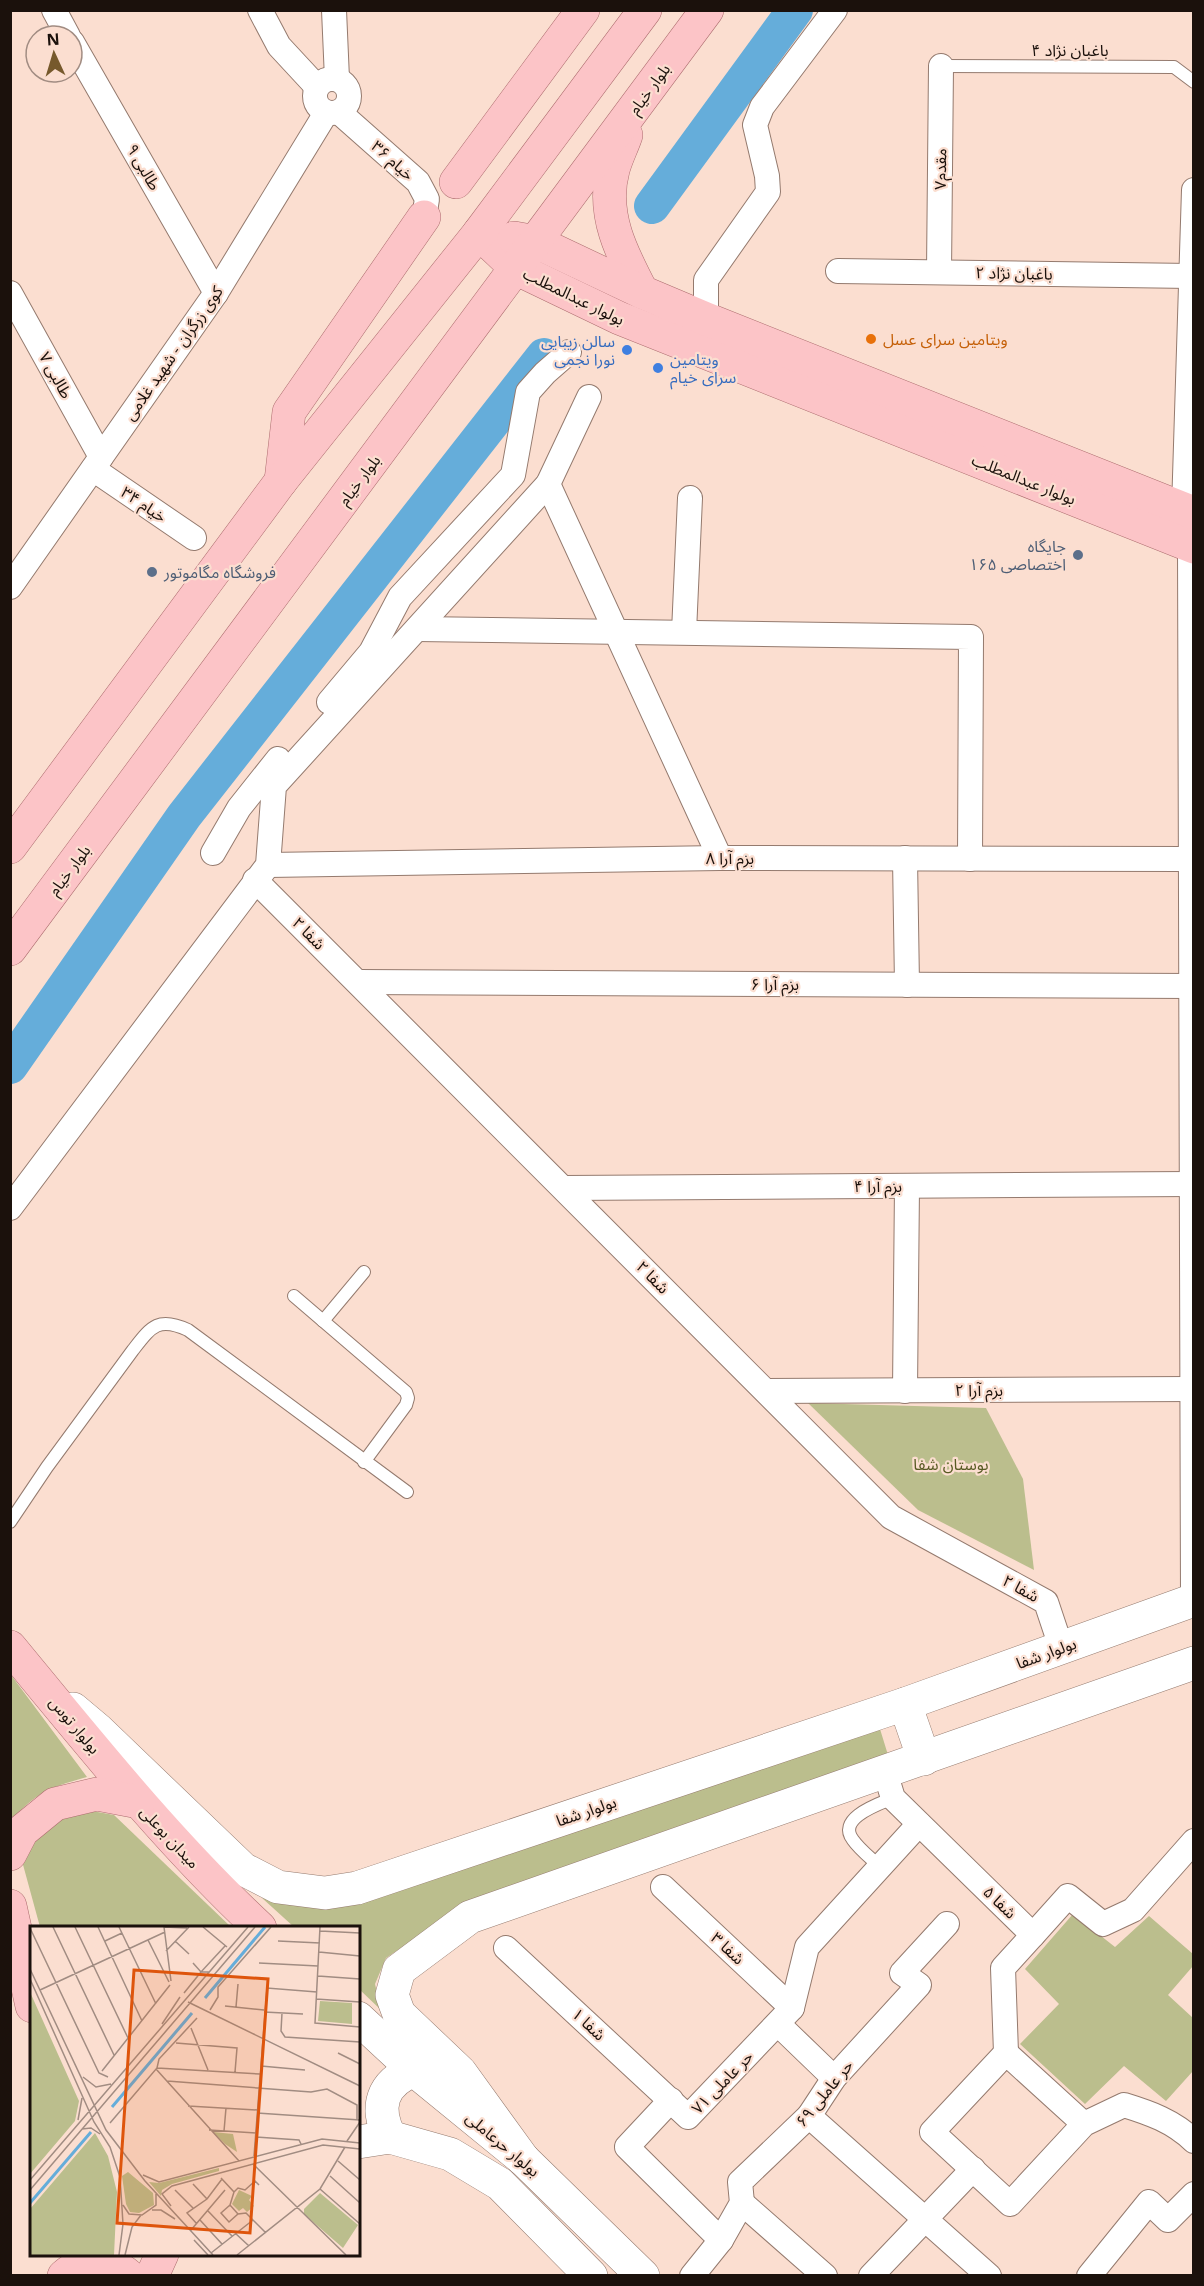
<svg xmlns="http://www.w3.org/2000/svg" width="1204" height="2286" viewBox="0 0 1204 2286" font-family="'Open Sans','Noto Sans Arabic',sans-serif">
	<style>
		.green { fill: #bbbe8d }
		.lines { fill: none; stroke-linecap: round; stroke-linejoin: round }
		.river { stroke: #65adda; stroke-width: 36 }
		.lane-casing { stroke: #947a6e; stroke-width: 14 }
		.street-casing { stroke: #947a6e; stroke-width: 26 }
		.secondary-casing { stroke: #947a6e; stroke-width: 34 }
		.primary-casing { stroke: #ac6c6e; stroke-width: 34 }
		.lane { stroke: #fff; stroke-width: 12 }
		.street { stroke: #fff; stroke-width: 24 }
		.secondary { stroke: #fff; stroke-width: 33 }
		.primary { stroke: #fcc4c7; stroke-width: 33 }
		.food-dot { fill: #e8710a; stroke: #fbded0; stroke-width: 2 }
		.shop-dot { fill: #3f7fe0; stroke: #fbded0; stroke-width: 2 }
		.service-dot { fill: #5c6f8a; stroke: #fbded0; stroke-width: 2 }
		.labels { text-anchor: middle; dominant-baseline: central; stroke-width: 4.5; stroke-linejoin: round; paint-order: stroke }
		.street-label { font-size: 16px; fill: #1b110c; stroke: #fbded0 }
		.food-label { font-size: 16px; fill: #c56008; stroke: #fbded0; text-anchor: start }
		.shop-label { font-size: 16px; fill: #366cbe; stroke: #fbded0; text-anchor: end }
		.service-label { font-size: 16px; fill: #4e5e75; stroke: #fbded0; text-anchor: end }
		.park-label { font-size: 16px; fill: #585a23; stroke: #fbded0 }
		.inset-river { fill: none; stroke: #65adda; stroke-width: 3 }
		.inset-road { fill: none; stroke: #a18c82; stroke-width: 1.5 }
		.view { fill: #de550c; fill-opacity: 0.15; stroke: #de550c; stroke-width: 3 }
		.inset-edge { fill: none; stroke: #1b110c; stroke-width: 3 }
	</style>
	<rect width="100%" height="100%" fill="#fbded0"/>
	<!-- green -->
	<g class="green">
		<polygon points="808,1403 986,1408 1023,1479 1034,1570 918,1510"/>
		<path d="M 11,1675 L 87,1777 C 51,1787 36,1792 11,1821 Z"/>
		<polygon points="880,1729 888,1755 469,1902 386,1958 375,1984 381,2010 359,1989 358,1928 294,1927 262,1898 317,1907"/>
		<polygon points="92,1811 114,1815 231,1927 40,1927 22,1861 32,1841 69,1814"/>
		<polygon points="1073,1914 1115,1947 1149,1916 1193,1954 1193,1966 1168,1995 1193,2018 1193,2071 1166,2101 1124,2066 1085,2104 1020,2044 1059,2004 1025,1969"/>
	</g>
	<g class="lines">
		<!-- river -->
		<g class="river">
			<polyline points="652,206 795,10"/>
			<polyline points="10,1066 184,816 544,356"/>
		</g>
		<defs>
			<g id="lane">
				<polyline points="941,66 1174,67 1194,82"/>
				<polyline points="294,1296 406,1392 408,1398 406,1405 364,1462"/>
				<polyline points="323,1321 364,1272"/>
				<path d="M 10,1522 L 47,1467 L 133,1350 C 151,1327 158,1316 188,1330 L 407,1492"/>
				<path d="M 881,1868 C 872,1859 860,1850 853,1840 C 836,1818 879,1804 893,1798"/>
			</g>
			<g id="street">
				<polyline points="54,10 68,36"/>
				<polyline points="260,10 279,46 317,87"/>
				<polyline points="334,10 337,79"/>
				<polyline points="72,42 216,293"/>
				<circle cx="332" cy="96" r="17"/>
				<polyline points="340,113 418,182 427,199 424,217"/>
				<polyline points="838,271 1191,276"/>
				<polyline points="939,272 941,66"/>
				<polyline points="10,293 101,457"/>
				<polyline points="706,319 706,280 768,192 767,176 755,125 762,107 835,10"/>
				<polyline points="93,469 194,538"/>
				<polyline points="548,484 720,858"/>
				<polyline points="10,587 216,293 326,113"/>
				<polyline points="417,629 971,637 970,859"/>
				<polyline points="684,632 690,498"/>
				<polyline points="329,702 371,652 400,597 513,475 528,392 545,373 569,352"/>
				<polyline points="213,853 239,808 278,759"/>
				<polyline points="905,858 907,985"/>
				<polyline points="268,865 720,858 1192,859"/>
				<polyline points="255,880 891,1517 1046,1602 1061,1647"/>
				<polyline points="358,982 1194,986"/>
				<polyline points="564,1188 1192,1184"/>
				<polyline points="10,1208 268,865 274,786 548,484 589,397"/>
				<polyline points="766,1391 1193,1389"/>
				<polyline points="905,1391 907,1186"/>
				<polyline points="1193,1600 1190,546 1184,509 1194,190"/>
				<polyline points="885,1772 893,1798 1033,1935 1003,1968 1006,2053"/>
				<polyline points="663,1887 792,2008"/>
				<polyline points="1033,1935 1068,1896 1103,1924 1133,1910 1194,1841"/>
				<polyline points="506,1948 688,2117 792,2008 807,1947 919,1824"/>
				<polyline points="778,2024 834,2078"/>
				<polyline points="671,2100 627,2147 721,2240"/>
				<polyline points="809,2116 989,2276"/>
				<path d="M 1084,2124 L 1006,2053 L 932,2132 L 1010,2204 L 1084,2124 L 1124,2105 C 1150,2113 1173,2121 1194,2141"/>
				<polyline points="742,2203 825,2276"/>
				<polyline points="692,2276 721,2240 742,2203 740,2182 809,2116 834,2078 919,1985 902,1973 947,1924"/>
				<polyline points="871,2276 973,2169"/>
				<polyline points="1089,2276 1149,2202 1168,2220 1194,2194"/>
			</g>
			<g id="secondary">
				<polyline points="905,1704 924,1759"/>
				<polyline points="73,1709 98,1730 243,1869 278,1887 325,1893 357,1888 905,1704 1194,1600"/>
				<polyline points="358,2018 414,2070 523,2159 643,2276"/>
				<path d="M 390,2137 C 374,2107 382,2083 414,2070"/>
				<polyline points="358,2142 390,2137 450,2154 500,2184 591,2276"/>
				<polyline points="523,2159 460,2072 399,2014 392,1995 399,1970 470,1917 1194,1663"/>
			</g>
			<g id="primary">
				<path d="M 626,135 C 622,147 616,158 613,170 C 601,214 622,254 642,292"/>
				<polyline points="456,182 583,10"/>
				<polyline points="479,233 517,269 619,318 1194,547"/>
				<polyline points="514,238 536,242 642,292 706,319 1194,513"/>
				<polyline points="281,481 289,412 424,217"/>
				<polyline points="10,847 281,481 479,233 645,10"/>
				<polyline points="10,949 707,10"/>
				<path d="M 10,1647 C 90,1744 168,1842 260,1928"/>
				<polyline points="10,1854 22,1831 55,1804 97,1794 139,1802"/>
				<polyline points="10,1906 32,2006"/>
				<path d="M 64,2276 C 87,2256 106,2256 129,2276"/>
				<polyline points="152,2276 162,2254"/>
			</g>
		</defs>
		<!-- lane casing -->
		<use href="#lane" class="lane-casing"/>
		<!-- street casing -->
		<use href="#street" class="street-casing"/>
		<!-- secondary casing -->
		<use href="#secondary" class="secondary-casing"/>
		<!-- primary casing -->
		<use href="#primary" class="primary-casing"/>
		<!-- lane -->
		<use href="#lane" class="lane"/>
		<!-- street -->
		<use href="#street" class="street"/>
		<!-- secondary -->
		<use href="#secondary" class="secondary"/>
		<!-- primary -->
		<use href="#primary" class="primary"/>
	</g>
	<!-- markers -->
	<circle class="food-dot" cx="871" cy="339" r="6"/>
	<g class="shop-dot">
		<circle cx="627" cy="350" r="6"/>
		<circle cx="658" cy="368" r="6"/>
	</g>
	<g class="service-dot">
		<circle cx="1078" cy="555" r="6"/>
		<circle cx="152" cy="572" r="6"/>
	</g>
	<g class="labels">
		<!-- street labels -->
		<g class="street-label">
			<text x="1070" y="50">باغبان نژاد ۴</text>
			<text transform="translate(649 89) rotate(-54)">بلوار خیام</text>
			<text transform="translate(393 160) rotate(42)">خیام ۳۶</text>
			<text transform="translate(144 167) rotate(60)">طالبی ۹</text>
			<text transform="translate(940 169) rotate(-89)">مقدم۷</text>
			<text transform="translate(1014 273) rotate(1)">باغبان نژاد ۲</text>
			<text transform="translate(574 296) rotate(26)">بولوار عبدالمطلب</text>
			<text transform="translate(173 353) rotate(-55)">کوی زرگران - شهید غلامی</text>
			<text transform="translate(56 375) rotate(61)">طالبی ۷</text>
			<text transform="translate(1024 479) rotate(22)">بولوار عبدالمطلب</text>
			<text transform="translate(359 480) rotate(-53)">بلوار خیام</text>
			<text transform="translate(144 504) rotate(34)">خیام ۳۴</text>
			<text x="730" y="858">بزم آرا ۸</text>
			<text transform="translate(69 870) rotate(-53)">بلوار خیام</text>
			<text transform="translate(309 933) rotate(45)">شفا ۲</text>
			<text x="775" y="984">بزم آرا ۶</text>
			<text x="878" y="1186">بزم آرا ۴</text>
			<text transform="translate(653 1277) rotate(45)">شفا ۲</text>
			<text x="979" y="1390">بزم آرا ۲</text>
			<text transform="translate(1021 1588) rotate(29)">شفا ۲</text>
			<text transform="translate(1046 1653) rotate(-20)">بولوار شفا</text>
			<text transform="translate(75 1725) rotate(50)">بولوار توس</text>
			<text transform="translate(586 1811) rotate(-19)">بولوار شفا</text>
			<text transform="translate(170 1837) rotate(47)">میدان بوعلی</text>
			<text transform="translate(1000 1902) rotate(44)">شفا ۵</text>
			<text transform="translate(728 1948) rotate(43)">شفا ۳</text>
			<text transform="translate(589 2024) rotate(43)">شفا ۱</text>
			<text transform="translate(722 2082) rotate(-46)">حر عاملی ۷۱</text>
			<text transform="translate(824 2093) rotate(-51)">حر عاملی ۶۹</text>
			<text transform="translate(503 2144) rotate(40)">بولوار حرعاملی</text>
		</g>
		<!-- food labels -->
		<g class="food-label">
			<text x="883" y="339">ویتامین سرای عسل</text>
		</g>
		<!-- shop labels -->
		<g class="shop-label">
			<text x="615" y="341">سالن زیبایی<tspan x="615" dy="18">نورا نجمی</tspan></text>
			<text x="670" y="359" text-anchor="start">ویتامین<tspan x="670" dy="18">سرای خیام</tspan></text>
		</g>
		<!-- service labels -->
		<g class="service-label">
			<text x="1066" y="546">جایگاه<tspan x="1066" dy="18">اختصاصی ۱۶۵</tspan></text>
			<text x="164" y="572" text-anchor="start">فروشگاه مگاموتور</text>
		</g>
		<!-- park labels -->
		<g class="park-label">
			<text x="951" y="1464">بوستان شفا</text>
		</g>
	</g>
	<!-- overview -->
	<g transform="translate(30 1926)">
		<rect width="330" height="330" fill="#fbded0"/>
		<path d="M 0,66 L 49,175 L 45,195 L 0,248 ZM 290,75 L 322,77 L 322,98 L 288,95 ZM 183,206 L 203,208 L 207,226 L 195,218 ZM 65,207 L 78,230 L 87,266 L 84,329 L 0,329 L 0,283 ZM 189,242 L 189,245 L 142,258 L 132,264 L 131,270 L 119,256 L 129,257 ZM 98,246 L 123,267 L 124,279 L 109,287 L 100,286 L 96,278 L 92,250 ZM 209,264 L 222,270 L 219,274 L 224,280 L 217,286 L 213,282 L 209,285 L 202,278 ZM 290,267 L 328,299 L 313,322 L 274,288 L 274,283 Z" fill="#bbbe8d"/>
		<path class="inset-river" d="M 175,72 L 235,1M 82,181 L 162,87M 0,277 L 61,206"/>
		<path class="inset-road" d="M 23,1 L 84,129M 45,1 L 98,112M 68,1 L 112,95M 89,1 L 126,78M 134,1 L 141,55M 134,1 L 157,2M 173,1 L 197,21M 290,1 L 285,97 L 330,101M 0,2 L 69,147 L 78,151M 290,5 L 330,7M 118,14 L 139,56M 75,15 L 92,7M 145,15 L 159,28M 248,15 L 290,17M 136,25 L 159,1M 289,26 L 330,30M 163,37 L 171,46 L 195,20M 229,37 L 288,40M 0,43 L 76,204 L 115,255 L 183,329M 288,50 L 330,53M 0,53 L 64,196 L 80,221 L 90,251 L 93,298 L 89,329M 10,64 L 135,6M 154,67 L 171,46 L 179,46M 286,73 L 330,76M 158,76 L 330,160M 195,80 L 234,84M 206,81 L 208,58M 180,84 L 188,71 L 188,61 L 241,1M 234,86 L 273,88M 252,87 L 251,105 L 255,111 L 330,116M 132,98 L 150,71M 161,102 L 178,144M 146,117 L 207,122 L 205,146M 308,127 L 330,138M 231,140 L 275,144M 127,142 L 230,148M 126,143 L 209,235M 72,145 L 140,59M 53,151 L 66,161 L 81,158M 137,155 L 281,166 L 297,163 L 327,179 L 327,194M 158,180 L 228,184M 227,187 L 330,194M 48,194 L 52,172M 80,197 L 127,142 L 129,133 L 167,92M 52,203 L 61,202 L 70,208M 179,204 L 226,207M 194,205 L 196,182M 226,211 L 269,214 L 271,218M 317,215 L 330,196M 224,230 L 237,62 L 287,66M 308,235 L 330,254M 223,238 L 316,329M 113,249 L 129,256 L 292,213 L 330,217M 300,250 L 330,277M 191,252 L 204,266 L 200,279M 0,254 L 218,1M 163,258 L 177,273M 290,263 L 330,298M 0,264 L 225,1M 145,264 L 163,282M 204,266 L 208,262 L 215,264 L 225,255 L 229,259M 93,279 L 99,288 L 112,289 L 126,279 L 126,268M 141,280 L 132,268 L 142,260 L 293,219 L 330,223M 122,284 L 131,284 L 145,293M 178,285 L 202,310M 208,288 L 200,279 L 191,287 L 199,296 L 208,288 L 216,287 L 236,307M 170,294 L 192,318M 167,298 L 157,287 L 177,273 L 192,253M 161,304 L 195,264M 205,307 L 219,320M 164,314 L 178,329M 181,327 L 223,294M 95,329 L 102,301 L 111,289M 207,329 L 290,263 L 315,221"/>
		<path class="view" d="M 104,44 L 238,53 L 220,307 L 87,297 Z"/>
		<rect width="330" height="330" class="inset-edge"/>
	</g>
	<!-- border -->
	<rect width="1204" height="2286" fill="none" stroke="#1b110c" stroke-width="24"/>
	<!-- north arrow -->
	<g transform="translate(54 54) rotate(356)"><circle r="28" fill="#fbded0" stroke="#a18c82" stroke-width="1.5"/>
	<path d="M0-4.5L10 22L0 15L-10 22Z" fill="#76592c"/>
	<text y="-9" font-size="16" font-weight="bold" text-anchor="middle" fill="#1b110c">N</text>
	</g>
</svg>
